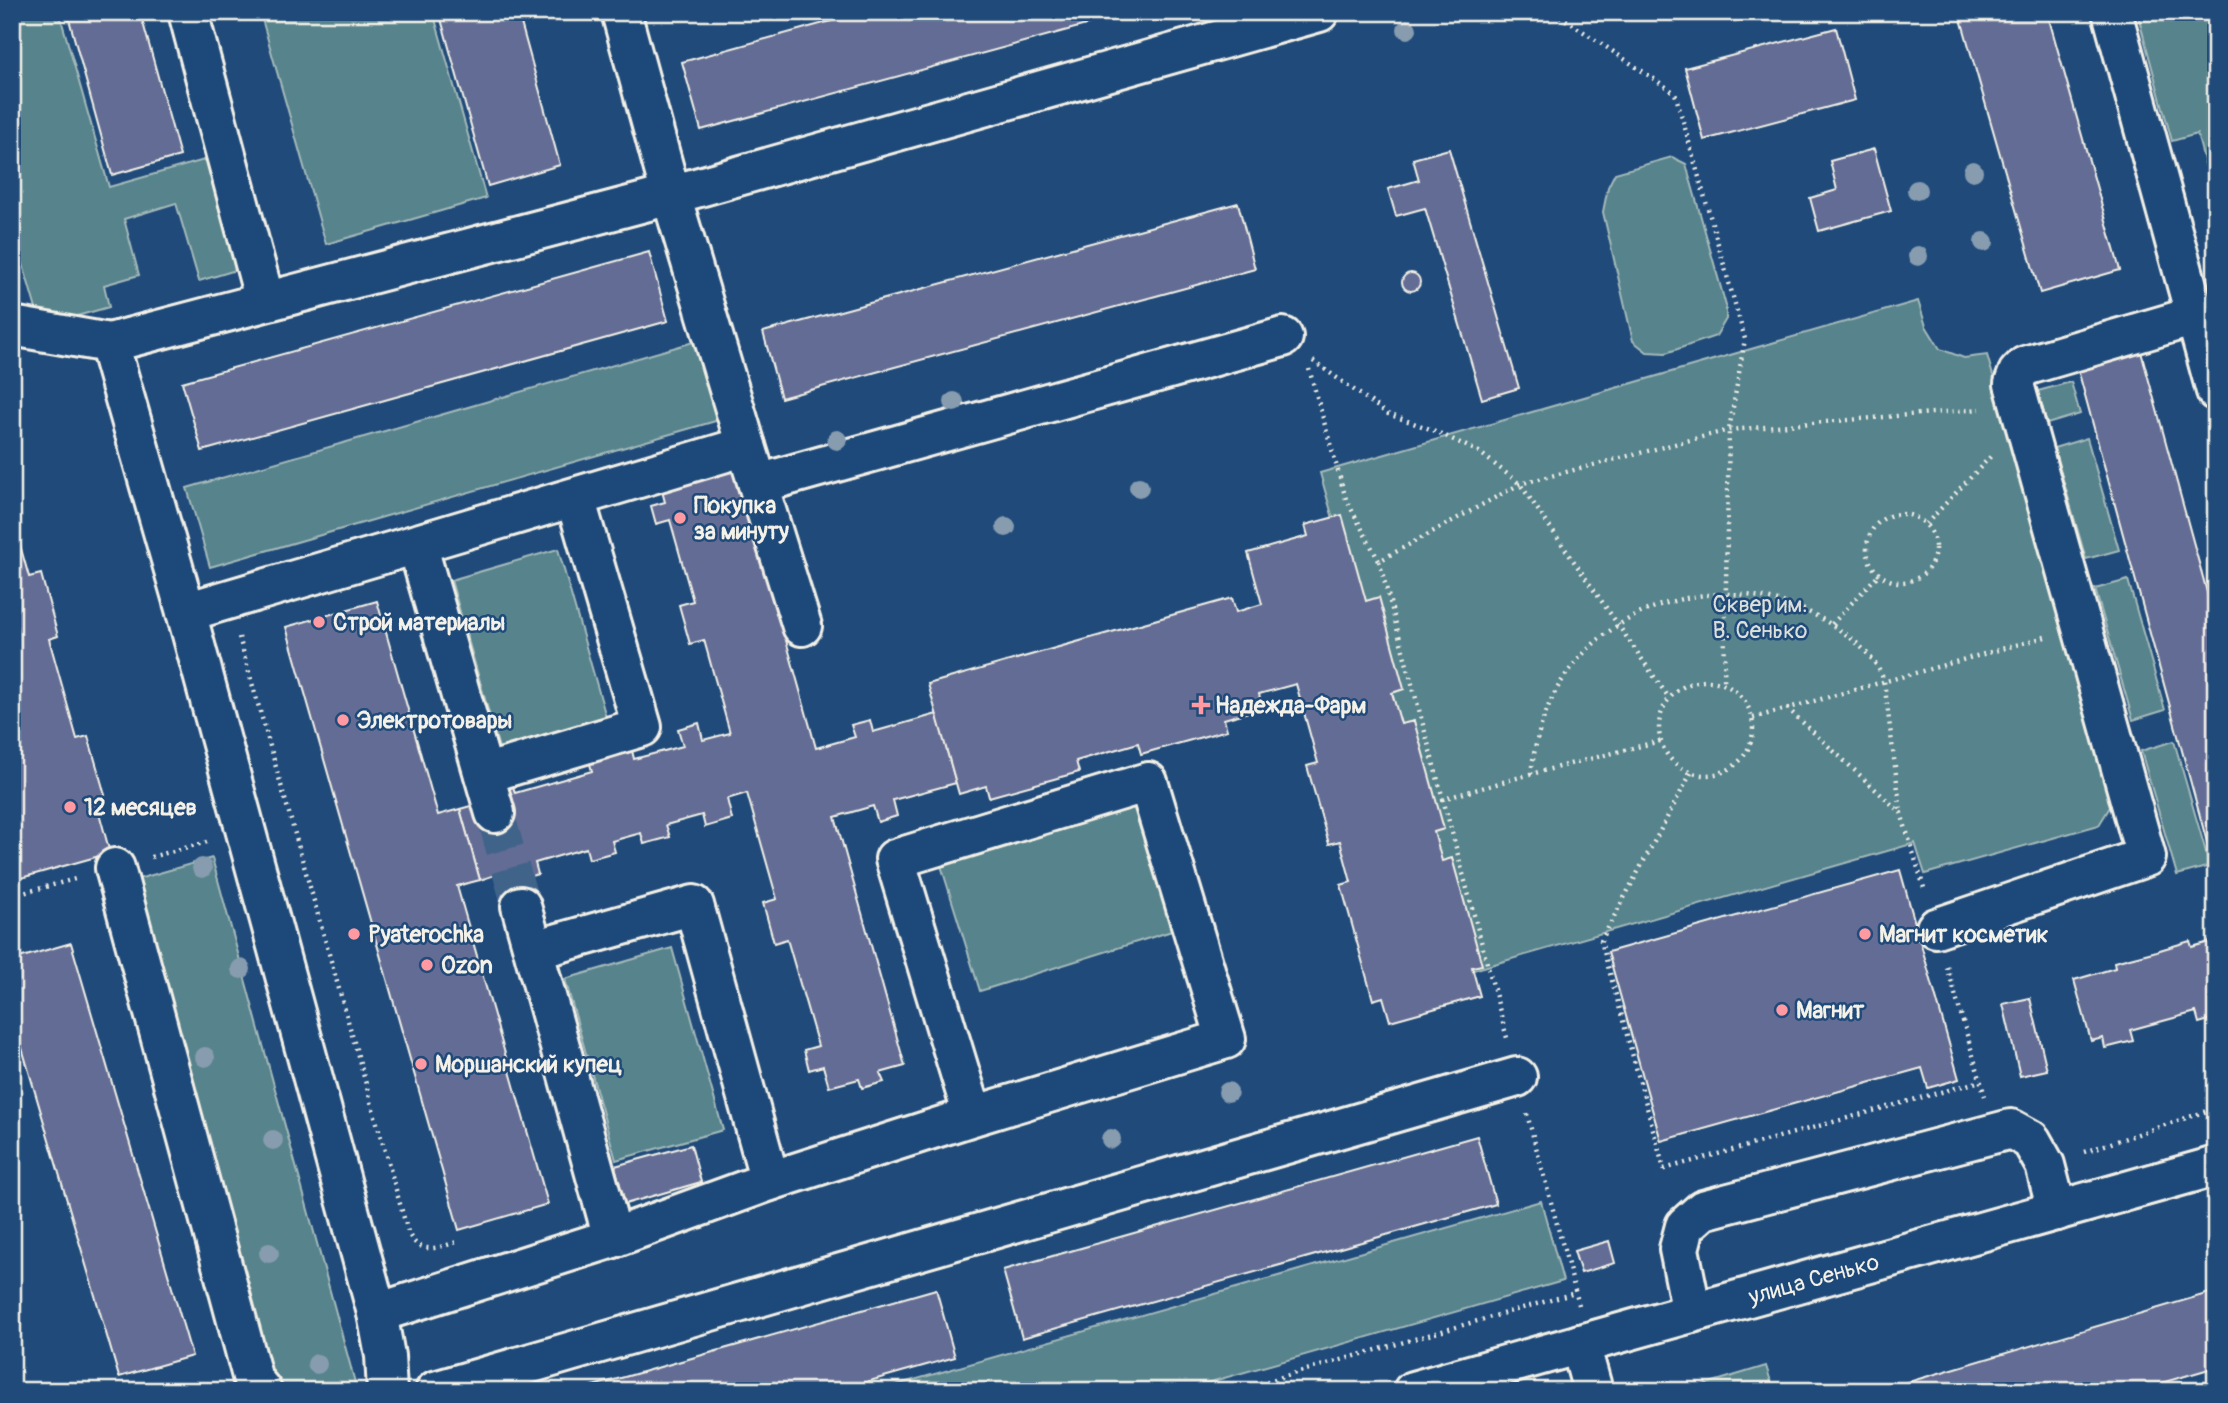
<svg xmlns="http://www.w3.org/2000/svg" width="2228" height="1403" viewBox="0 0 2228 1403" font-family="Pangolin,sans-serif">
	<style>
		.green { fill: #56838c; stroke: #a5baba; stroke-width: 2 }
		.building { fill: #636c94; stroke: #f4f1e8; stroke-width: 2 }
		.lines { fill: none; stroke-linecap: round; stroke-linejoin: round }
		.minor-tunnel { stroke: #3f638a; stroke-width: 38; stroke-dasharray: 38 19; stroke-linecap: butt }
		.minor-casing { stroke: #f4f1e8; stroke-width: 44 }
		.path { stroke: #f4f1e8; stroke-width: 4.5; stroke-dasharray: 2 5; stroke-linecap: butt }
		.minor { stroke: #1f4a7a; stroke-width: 38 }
		.tree { fill: #879caf }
		.poi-dot { fill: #ff9aa2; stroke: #1f4a7a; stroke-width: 2.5 }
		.labels { text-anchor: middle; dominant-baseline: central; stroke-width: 5; stroke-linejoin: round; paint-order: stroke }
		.poi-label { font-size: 23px; font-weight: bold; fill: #f4f1e8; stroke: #1f4a7a; text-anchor: start }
		.park-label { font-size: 23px; fill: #dce0da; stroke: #1f4a7a }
		.street-label { font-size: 23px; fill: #f4f1e8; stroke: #1f4a7a }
	</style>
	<rect width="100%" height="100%" fill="#1f4a7a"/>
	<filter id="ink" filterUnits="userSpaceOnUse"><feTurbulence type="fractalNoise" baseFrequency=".0143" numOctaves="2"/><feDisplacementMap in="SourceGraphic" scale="14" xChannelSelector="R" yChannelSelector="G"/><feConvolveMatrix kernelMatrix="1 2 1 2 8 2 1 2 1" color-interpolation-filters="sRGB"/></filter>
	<g filter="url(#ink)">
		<!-- green -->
		<g class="green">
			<polygon points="12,12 59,12 109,187 215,157 246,267 199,281 176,203 124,219 139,275 104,285 109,307 41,326 12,227"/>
			<polygon points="260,12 433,12 486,198 326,244"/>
			<polygon points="2137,12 2216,12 2216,204 2197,134 2172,141"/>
			<polygon points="1672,157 1686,164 1726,306 1726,319 1716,336 1666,353 1647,352 1633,341 1603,212 1608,187 1615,173"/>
			<polygon points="1918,301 1926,326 1940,349 1964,358 1987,355 2065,623 2111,797 2110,807 2099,825 1925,874 1915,843 1463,973 1320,473"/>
			<polygon points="697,341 719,420 210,567 187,488"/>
			<polygon points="2071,382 2080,414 2047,424 2038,391"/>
			<polygon points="2087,438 2119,550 2086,559 2054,448"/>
			<polygon points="558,549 608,724 501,755 451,580"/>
			<polygon points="2128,580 2165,710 2133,720 2095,589"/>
			<polygon points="2174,741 2210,866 2177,875 2141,751"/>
			<polygon points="1134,798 1175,930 980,991 939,859"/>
			<polygon points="212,858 357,1390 355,1391 270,1391 138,879"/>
			<polygon points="672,948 723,1130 616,1160 565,979"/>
			<polygon points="1541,1201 1563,1281 1179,1391 875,1391"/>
			<polygon points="1766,1366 1774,1391 1683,1391"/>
		</g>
		<!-- building -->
		<g class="building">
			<polygon points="67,12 140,12 180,156 112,175"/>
			<polygon points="439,12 518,12 560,165 488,186"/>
			<polygon points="864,12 1134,12 701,130 682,62"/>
			<polygon points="1959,12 2047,12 2120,270 2040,293"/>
			<polygon points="1836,28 1855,100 1704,140 1685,68"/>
			<polygon points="1449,149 1519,388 1482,399 1425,208 1396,216 1388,189 1419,180 1413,159"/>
			<polygon points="1874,149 1891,211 1819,231 1810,198 1837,190 1830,161"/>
			<polygon points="1238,203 1255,269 781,398 763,332"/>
			<polygon points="649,252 668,321 202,451 182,382"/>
			<circle cx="1411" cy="282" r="9"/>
			<polygon points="2140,348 2216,625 2216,875 2077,366"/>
			<polygon points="736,461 816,748 855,737 851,725 870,720 873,732 937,714 956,783 893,800 897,816 878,822 873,806 835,817 905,1066 880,1073 884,1082 862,1088 859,1079 829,1087 823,1066 809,1070 804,1050 818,1046 787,939 774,943 763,903 777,899 747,793 727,799 732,819 705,827 702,815 666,825 670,837 644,844 641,833 612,841 615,852 589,859 586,848 535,863 538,874 520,879 516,868 480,880 460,809 492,800 510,776 515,793 592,771 587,754 630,742 634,759 683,746 678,729 699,723 703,740 730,733 704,640 690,644 679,605 693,601 670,520 656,524 651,506 665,502 659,480"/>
			<polygon points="1342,515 1366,601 1379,597 1404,689 1392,693 1401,724 1414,721 1444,829 1434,832 1442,861 1452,858 1482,965 1472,967 1480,996 1390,1021 1383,997 1373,1000 1341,885 1351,882 1340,841 1329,844 1307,766 1318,763 1296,684 1259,694 1262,708 1224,719 1227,730 1141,754 1138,743 1076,761 1079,772 989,797 986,786 959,794 928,684 1232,598 1236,612 1262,604 1248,553 1308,536 1305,525"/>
			<polygon points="12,517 29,577 41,574 58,636 49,639 77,739 88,736 105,795 95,798 110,853 21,878 12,845"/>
			<polygon points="377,601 438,815 460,809 480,880 457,886 548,1204 459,1230 286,627"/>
			<polygon points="1900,870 1959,1079 1928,1088 1922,1068 1661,1141 1608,952"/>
			<polygon points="2216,940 2216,1018 2199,1023 2196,1012 2130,1030 2133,1041 2105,1048 2103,1038 2091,1041 2074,980 2115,968 2114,962 2153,952 2190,941 2192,947"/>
			<polygon points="71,943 192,1356 119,1377 12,1014 12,960"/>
			<polygon points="2030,998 2047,1070 2020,1076 2003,1004"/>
			<polygon points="1477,1136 1496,1204 1022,1338 1003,1270"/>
			<polygon points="691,1145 701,1182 625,1204 615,1166"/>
			<polygon points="1609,1241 1615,1263 1581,1273 1574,1251"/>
			<polygon points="936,1289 955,1357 834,1391 575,1391"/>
			<polygon points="2216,1291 2216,1367 2134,1391 1878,1391"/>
		</g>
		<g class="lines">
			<!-- minor-tunnel -->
			<polyline class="minor-tunnel" points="495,813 521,906"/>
			<defs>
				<g id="minor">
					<polyline points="188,12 265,301"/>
					<polyline points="621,12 671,195 746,446"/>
					<polyline points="2112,12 2216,391"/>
					<polyline points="12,326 109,343"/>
					<polyline points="758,484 1283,337"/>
					<polyline points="417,544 746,446 802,626"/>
					<polyline points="186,612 417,544 495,813"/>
					<polyline points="484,774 642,727 575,498"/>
					<polyline points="115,868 253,1380 262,1391"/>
					<polyline points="1936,928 2146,857 2014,384 2018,373 2025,366 2195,316"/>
					<polyline points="534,950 694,905 770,1181"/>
					<polyline points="613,1238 770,1181 973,1116 1226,1039 1148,782 895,859 973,1116"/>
					<polyline points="377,1313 613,1238 521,906"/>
					<polyline points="1692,1313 1679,1249 1685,1226 1703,1210 2011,1129 2031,1140 2045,1165 2057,1211"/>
					<polyline points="1580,1344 1593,1391"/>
					<polyline points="387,1391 385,1356 377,1313 186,612 109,343 671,195 1319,12"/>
					<polyline points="435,1391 1517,1077"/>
					<path id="s1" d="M 1413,1391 L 2216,1166"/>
				</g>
			</defs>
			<!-- minor casing -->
			<use href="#minor" class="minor-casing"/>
			<!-- path -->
			<g class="path">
				<polyline points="1554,12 1675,93 1745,339 1729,430 1724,684"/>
				<polyline points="1313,361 1388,414 1433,430 1479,452 1520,484 1669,698"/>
				<polyline points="1309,369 1346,499 1379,561"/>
				<circle cx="1901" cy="548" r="34"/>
				<polyline points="1926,524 1993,454"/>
				<polyline points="1832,624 1879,574"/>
				<path d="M 239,637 L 408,1232 C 419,1257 440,1247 460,1241"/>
				<circle cx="1706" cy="728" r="47"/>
				<polyline points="1787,708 1901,813 1925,891"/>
				<polyline points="1753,718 2045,637"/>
				<polyline points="1660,741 1531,774 1443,799 1379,561 1520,484 1729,430 1980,409"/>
				<polyline points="1691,773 1601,941 1664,1169 1981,1081"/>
				<path d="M 1531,774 C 1535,740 1544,708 1563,679 C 1619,595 1736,570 1822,619 C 1847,633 1875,654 1884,681 L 1901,813"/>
				<polyline points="1443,799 1507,1038"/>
				<polyline points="151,857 207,842"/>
				<polyline points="12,896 75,879"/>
				<polyline points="1947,967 1985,1096"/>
				<polyline points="1527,1114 1579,1305"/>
				<polyline points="2084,1152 2216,1108"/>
				<polyline points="1233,1391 1575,1293"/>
			</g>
			<!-- minor -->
			<use href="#minor" class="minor"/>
		</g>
		<!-- trees -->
		<g class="tree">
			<circle cx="1407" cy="29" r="10"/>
			<circle cx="1973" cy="171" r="10"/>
			<circle cx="1917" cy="190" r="10"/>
			<circle cx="1984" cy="242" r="10"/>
			<circle cx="1918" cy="256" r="10"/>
			<circle cx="954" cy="402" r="10"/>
			<circle cx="837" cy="440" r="10"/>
			<circle cx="1139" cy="487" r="10"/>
			<circle cx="1006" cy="527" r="10"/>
			<circle cx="202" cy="868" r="10"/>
			<circle cx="241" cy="969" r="10"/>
			<circle cx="205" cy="1057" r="10"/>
			<circle cx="1228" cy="1092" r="10"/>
			<circle cx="1111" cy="1139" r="10"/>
			<circle cx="273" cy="1140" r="10"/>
			<circle cx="269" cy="1253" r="10"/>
			<circle cx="317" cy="1364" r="10"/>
		</g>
	</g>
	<!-- markers -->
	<g class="poi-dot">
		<circle cx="680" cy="518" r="7"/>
		<circle cx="319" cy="622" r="7"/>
		<path d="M1197.5 694.5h7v7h7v7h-7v7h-7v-7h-7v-7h7z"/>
		<circle cx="343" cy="720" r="7"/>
		<circle cx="70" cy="807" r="7"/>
		<circle cx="354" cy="934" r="7"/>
		<circle cx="1865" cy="934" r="7"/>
		<circle cx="427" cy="965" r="7"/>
		<circle cx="1782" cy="1010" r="7"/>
		<circle cx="421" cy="1064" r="7"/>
	</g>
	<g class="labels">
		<!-- poi labels -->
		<g class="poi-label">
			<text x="694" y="505">Покупка<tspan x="694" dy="26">за минуту</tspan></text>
			<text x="333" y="622">Строй материалы</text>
			<text x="1215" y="705">Надежда-Фарм</text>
			<text x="357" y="720">Электротовары</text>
			<text x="84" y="807">12 месяцев</text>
			<text x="368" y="934">Pyaterochka</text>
			<text x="1879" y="934">Магнит косметик</text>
			<text x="441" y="965">Ozon</text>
			<text x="1796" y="1010">Магнит</text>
			<text x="435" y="1064">Моршанский купец</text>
		</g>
		<!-- park labels -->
		<g class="park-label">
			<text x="1760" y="604">Сквер им.<tspan x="1760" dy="26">В. Сенько</tspan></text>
		</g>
		<!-- street labels -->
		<g class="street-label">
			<text stroke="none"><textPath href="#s1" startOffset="416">улица Сенько</textPath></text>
		</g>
	</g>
	<!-- margin -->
	<rect width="2228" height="1403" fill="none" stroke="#1f4a7a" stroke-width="42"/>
	<rect x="21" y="21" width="2186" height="1361" fill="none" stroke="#f4f1e8" stroke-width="2.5" filter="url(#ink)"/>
</svg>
